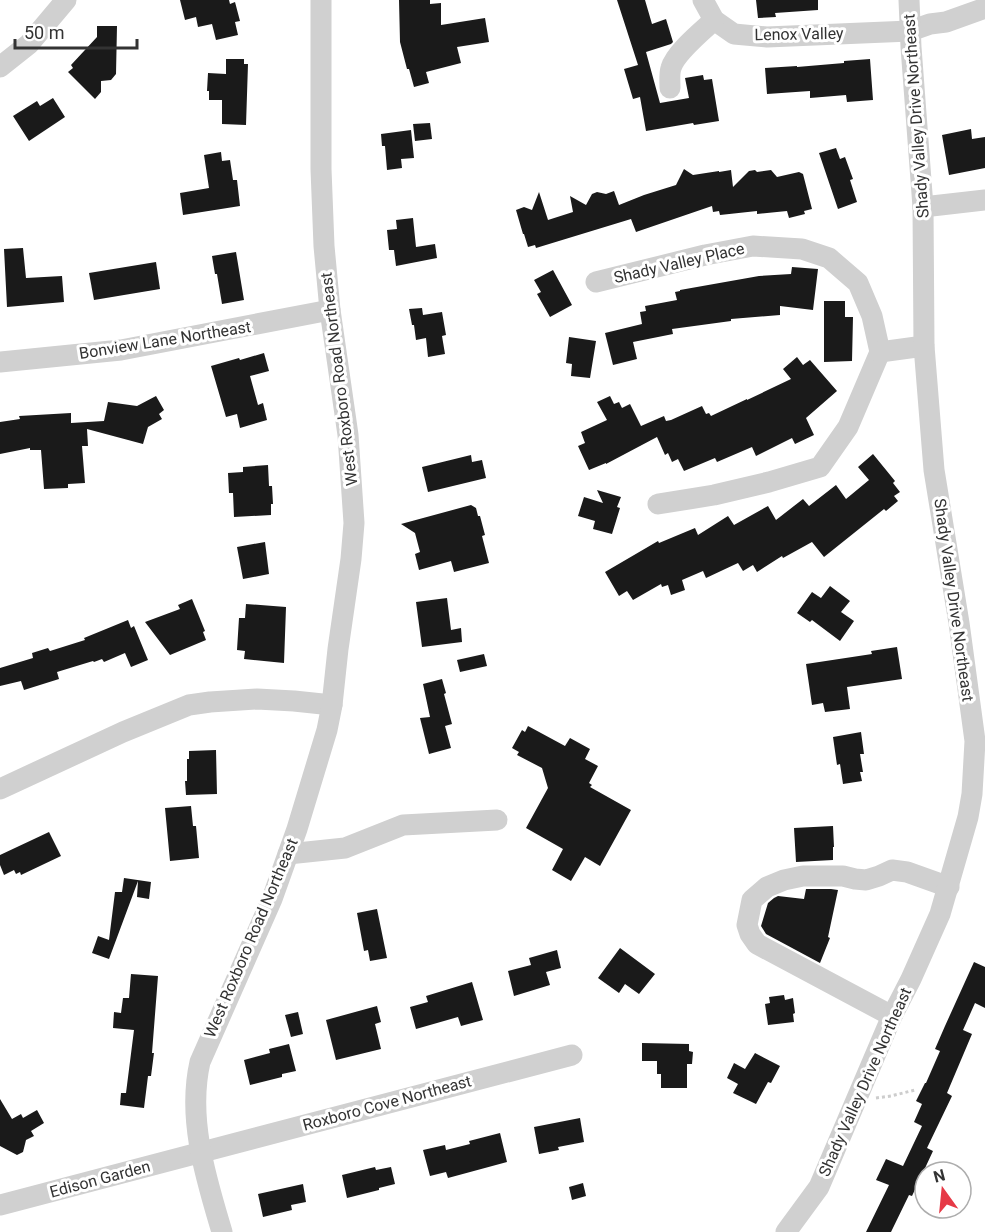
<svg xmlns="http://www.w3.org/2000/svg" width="985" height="1232" viewBox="0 0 985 1232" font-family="Roboto,sans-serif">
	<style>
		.building { fill: #1a1a1a }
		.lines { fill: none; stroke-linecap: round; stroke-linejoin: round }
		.path { stroke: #cdcdcd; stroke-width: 3; stroke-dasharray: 3 3; stroke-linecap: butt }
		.minor { stroke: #d0d0d0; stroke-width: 21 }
		.labels { text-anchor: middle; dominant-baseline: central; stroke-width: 6; stroke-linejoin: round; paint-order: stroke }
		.street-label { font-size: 16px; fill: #333; stroke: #fff }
	</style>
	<rect width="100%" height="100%" fill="#fff"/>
	<!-- building -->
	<g class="building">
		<polygon points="180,0 229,0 230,4 235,2 240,21 235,22 238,35 216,40 212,24 198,27 196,17 185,20"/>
		<polygon points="399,0 430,0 430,4 441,3 441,25 485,18 489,42 457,47 461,63 426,72 429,83 414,87 409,69 407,69 400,42"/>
		<polygon points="617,0 645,0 652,24 666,19 673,42 671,44 646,52 660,103 689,98 685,78 703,75 704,80 712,79 719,121 694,125 693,123 646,131 640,97 633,99 624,69 638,65"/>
		<polygon points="756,0 818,0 818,10 775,13 776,17 758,18"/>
		<polygon points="97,26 117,26 116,74 111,80 101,81 101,92 95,99 68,72 73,68 71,65 97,37"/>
		<polygon points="226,59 244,59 244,64 248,64 246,125 222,124 222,100 209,100 209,91 207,91 208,73 226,74"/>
		<polygon points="870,59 873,100 847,102 846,95 810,98 810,91 767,94 765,68 797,66 797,67 844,63 844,61"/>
		<polygon points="53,98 65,117 29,141 13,116 37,101 40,106"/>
		<polygon points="430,123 432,139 415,141 413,124"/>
		<polygon points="971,129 972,139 985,137 985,168 949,175 942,135"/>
		<polygon points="411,130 414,158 401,159 402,168 387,170 385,146 382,146 381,134"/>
		<polygon points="836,148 840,159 845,157 853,179 850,180 857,202 838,209 819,153"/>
		<polygon points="221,152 222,161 230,160 233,180 237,180 240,206 183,215 180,193 209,188 204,155"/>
		<polygon points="684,169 693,175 719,171 719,172 731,170 733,187 749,171 755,170 757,172 771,170 777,177 799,172 803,174 812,209 804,211 805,214 789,218 787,211 757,214 757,211 720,215 719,211 713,212 712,206 636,232 631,219 536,248 535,245 528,247 524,234 523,234 516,210 524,207 532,210 539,192 548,220 573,212 570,196 586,205 592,194 597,192 606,194 614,191 619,205 644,195 676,185"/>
		<polygon points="413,218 416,247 435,244 437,258 396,266 394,250 389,250 387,230 397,229 396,220"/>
		<polygon points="23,248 26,278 62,276 64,302 7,307 4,249"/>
		<polygon points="236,252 244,300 222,304 217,274 215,274 212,256"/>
		<polygon points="156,262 160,289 94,300 89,273"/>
		<polygon points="792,267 818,269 813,310 780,306 780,315 731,319 731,321 672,329 673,334 633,342 637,359 613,365 605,333 642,324 640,312 646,311 645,306 677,300 675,292 680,291 680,290 759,276 791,274"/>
		<polygon points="553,270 572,305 550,317 537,294 541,292 534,280"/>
		<polygon points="824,301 845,301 845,317 853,317 852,361 824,362"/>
		<polygon points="422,308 423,315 442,312 446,335 442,336 445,354 428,357 426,338 416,340 414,325 412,325 409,309"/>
		<polygon points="569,337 596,341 590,378 571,376 572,364 566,363"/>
		<polygon points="264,353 269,371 250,376 258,405 263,403 267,420 240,428 237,414 226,417 211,366 239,358 240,360"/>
		<polygon points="797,357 803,365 810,360 837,391 806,418 814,435 795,444 792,438 756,456 752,447 717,462 715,458 684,471 678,459 672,462 668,453 665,455 657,437 606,464 606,463 589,470 578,446 585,443 581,432 607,420 597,402 610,396 614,404 619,402 622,408 630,404 641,426 664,416 666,421 671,420 702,406 706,414 709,413 711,416 747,399 747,400 791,379 783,369"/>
		<polygon points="156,396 164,410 159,414 162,419 148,427 143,444 87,429 88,446 82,446 85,483 68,484 68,488 44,489 41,450 30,450 30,448 0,454 0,422 20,419 19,416 71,413 71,423 104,421 108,402 137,406"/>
		<polygon points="873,454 895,481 893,483 900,492 894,496 898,501 886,511 884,509 824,557 812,542 783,558 782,556 757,572 753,565 743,571 738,563 706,578 703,571 682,580 685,590 671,595 668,585 662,587 661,584 633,600 627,591 619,596 605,572 658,541 659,543 695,528 698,535 728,516 734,525 768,506 776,520 803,499 809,506 836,485 846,499 869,480 858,467"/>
		<polygon points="471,455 472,462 482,460 486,478 428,492 422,467"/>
		<polygon points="268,465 269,486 272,486 273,504 271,504 271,515 234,517 233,493 229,493 228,473 243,472 243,467"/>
		<polygon points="597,490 621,497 617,507 620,508 612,534 593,529 595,521 578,516 584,497 603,503"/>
		<polygon points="471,505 476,508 478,516 480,516 485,535 482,536 489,563 454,572 451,561 419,570 415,554 420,552 415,533 401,524"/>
		<polygon points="265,542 269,574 243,579 237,547"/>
		<polygon points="830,586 850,601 841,612 854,621 840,641 812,620 810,622 797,613 812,592 821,598"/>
		<polygon points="447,598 451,630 461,628 462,642 422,647 416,602"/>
		<polygon points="192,599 205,631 203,632 206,640 170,655 145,622 180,609 178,605"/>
		<polygon points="246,604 286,607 284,663 244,659 245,651 237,650 239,618 245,618"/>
		<polygon points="128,620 131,628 134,626 148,660 131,667 125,653 104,662 102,659 94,662 93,661 57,672 59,679 24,690 21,681 0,686 0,668 33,658 32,653 48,648 50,651 85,640 84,638"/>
		<polygon points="897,647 902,679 847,687 850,709 825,712 823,703 812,705 806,664 872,654 871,651"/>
		<polygon points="484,654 487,666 460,672 457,660"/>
		<polygon points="442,679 446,693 444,694 452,724 445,726 451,748 429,754 420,718 430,717 423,684"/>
		<polygon points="528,726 565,746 570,738 590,749 585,759 598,766 589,783 592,785 590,787 631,810 600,866 585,857 571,881 552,870 563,849 526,828 548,788 542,768 517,755 519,752 512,748 522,730 525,732"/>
		<polygon points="861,732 864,754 860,754 863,772 860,772 862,781 843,784 840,764 837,765 833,737"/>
		<polygon points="216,750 217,794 186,795 185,781 187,781 187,759 189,759 189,751"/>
		<polygon points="191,806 193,826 196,826 199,858 170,861 165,808"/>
		<polygon points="833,826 834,847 833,847 833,860 796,862 794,828"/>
		<polygon points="49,832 61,856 21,875 20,872 16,874 14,870 4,875 0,865 0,855"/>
		<polygon points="124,878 151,882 149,899 137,897 138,881 109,959 92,953 98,936 109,940 115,892 122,892"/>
		<polygon points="806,889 831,889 838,890 828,937 830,938 820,963 766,934 761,926 768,903 774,898 778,896 804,899"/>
		<polygon points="377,909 387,958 370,961 368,950 364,951 357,913"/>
		<polygon points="620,948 655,974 639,994 625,984 619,993 598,978"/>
		<polygon points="557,950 561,968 546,972 550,985 514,996 508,971 531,965 529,958"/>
		<polygon points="974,962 985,967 985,1008 975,1003 963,1030 972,1034 947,1093 952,1096 927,1148 933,1151 912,1196 909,1195 891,1232 866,1232 889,1185 876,1180 886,1159 903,1166 922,1126 914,1122 922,1104 916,1101 925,1083 926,1083 940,1051 935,1049 945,1026"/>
		<polygon points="131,974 158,976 152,1053 154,1053 151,1076 148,1076 144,1108 120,1105 121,1093 126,1093 134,1030 113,1028 114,1012 121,1013 123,998 129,998"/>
		<polygon points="472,982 483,1020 461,1026 458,1017 416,1029 410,1007 428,1002 426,996"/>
		<polygon points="784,995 785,1000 793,998 795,1013 793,1014 794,1022 768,1025 765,1004 770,1003 769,997"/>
		<polygon points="377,1006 381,1022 375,1024 381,1049 336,1060 326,1020"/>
		<polygon points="298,1012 303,1034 291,1037 285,1015"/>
		<polygon points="642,1043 689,1044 689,1051 693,1052 692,1064 687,1064 687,1088 661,1088 661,1074 657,1074 657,1061 642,1061"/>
		<polygon points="289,1044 296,1071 282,1074 282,1077 250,1085 244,1060 270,1053 269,1049"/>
		<polygon points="755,1053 780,1066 771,1083 768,1082 756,1104 733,1093 738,1084 727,1078 734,1063 745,1069"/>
		<polygon points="0,1099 12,1119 21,1114 23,1118 37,1110 44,1123 31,1131 34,1136 26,1140 23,1152 17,1155 0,1146"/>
		<polygon points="580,1118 584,1142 558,1147 559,1150 539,1154 534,1127"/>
		<polygon points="500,1133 507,1162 448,1178 446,1172 430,1176 423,1150 445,1145 446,1150 470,1144 469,1141"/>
		<polygon points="375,1167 376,1170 391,1167 395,1184 379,1188 379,1190 347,1198 342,1175"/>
		<polygon points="583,1183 586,1196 572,1200 569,1187"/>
		<polygon points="303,1184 306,1202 291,1205 292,1210 263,1217 258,1194"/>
	</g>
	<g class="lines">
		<!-- path -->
		<polyline class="path" points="876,1098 891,1096 915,1090"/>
		<!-- minor -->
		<g class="minor">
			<polyline points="703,0 714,20 734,34 767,37 910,31 930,24 946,22 985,8"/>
			<polyline points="0,67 29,44 66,0"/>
			<path d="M 670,88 C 670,81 669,74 671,68 C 675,53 702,31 714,20"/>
			<polyline points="923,207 985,200"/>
			<polyline points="596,282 705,255 753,246 802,249 829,258 858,283 872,316 880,352 848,427 820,467 769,482 714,495 658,504"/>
			<polyline points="880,352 924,346"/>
			<polyline points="0,362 121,350 330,310"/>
			<polyline points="0,789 123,732 189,705 210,702 257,699 294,701 332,705"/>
			<polyline points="288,854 345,848 403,825 497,820"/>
			<polyline points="892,1016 757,944 750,934 747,925 752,900 767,887 784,880 803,876 843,876 855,879 866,880 879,876 892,870 907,872 949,887"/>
			<polyline points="0,1205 572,1055"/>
			<path d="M 222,1232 C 206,1178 187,1119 200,1062 L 272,899 L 297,829 L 327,730 L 332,705 L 338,649 L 351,559 L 354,523 L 348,435 L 330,310 L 324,246 L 321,169 L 321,0"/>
			<polyline points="786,1232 819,1187 892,1016 911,979 940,914 968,817 972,794 975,741 959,623 934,470 924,346 923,207 911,47 909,0"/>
		</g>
	</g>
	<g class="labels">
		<!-- street labels -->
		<g class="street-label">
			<text transform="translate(799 34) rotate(-1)">Lenox Valley</text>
			<text transform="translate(916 116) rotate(-94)">Shady Valley Drive Northeast</text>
			<text transform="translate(679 263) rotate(-13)">Shady Valley Place</text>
			<text transform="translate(165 340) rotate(-9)">Bonview Lane Northeast</text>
			<text transform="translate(339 379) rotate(-97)">West Roxboro Road Northeast</text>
			<text transform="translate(954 600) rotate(82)">Shady Valley Drive Northeast</text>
			<text transform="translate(251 938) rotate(-67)">West Roxboro Road Northeast</text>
			<text transform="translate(865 1082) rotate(-66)">Shady Valley Drive Northeast</text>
			<text transform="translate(387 1103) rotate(-15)">Roxboro Cove Northeast</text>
			<text transform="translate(100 1179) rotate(-15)">Edison Garden</text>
		</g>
	</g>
	<!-- north arrow -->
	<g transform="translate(943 1190) rotate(345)"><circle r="28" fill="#ffffff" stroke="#adadad" stroke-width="1.5"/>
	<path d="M0-4.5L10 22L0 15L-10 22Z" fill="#e63946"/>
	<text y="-9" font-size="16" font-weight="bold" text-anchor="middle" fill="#333333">N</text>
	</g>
	<!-- scale -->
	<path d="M15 39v9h122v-9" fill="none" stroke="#333333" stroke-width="3"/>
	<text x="24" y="39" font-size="18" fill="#333333" stroke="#ffffff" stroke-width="4.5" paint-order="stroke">50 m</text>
</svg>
